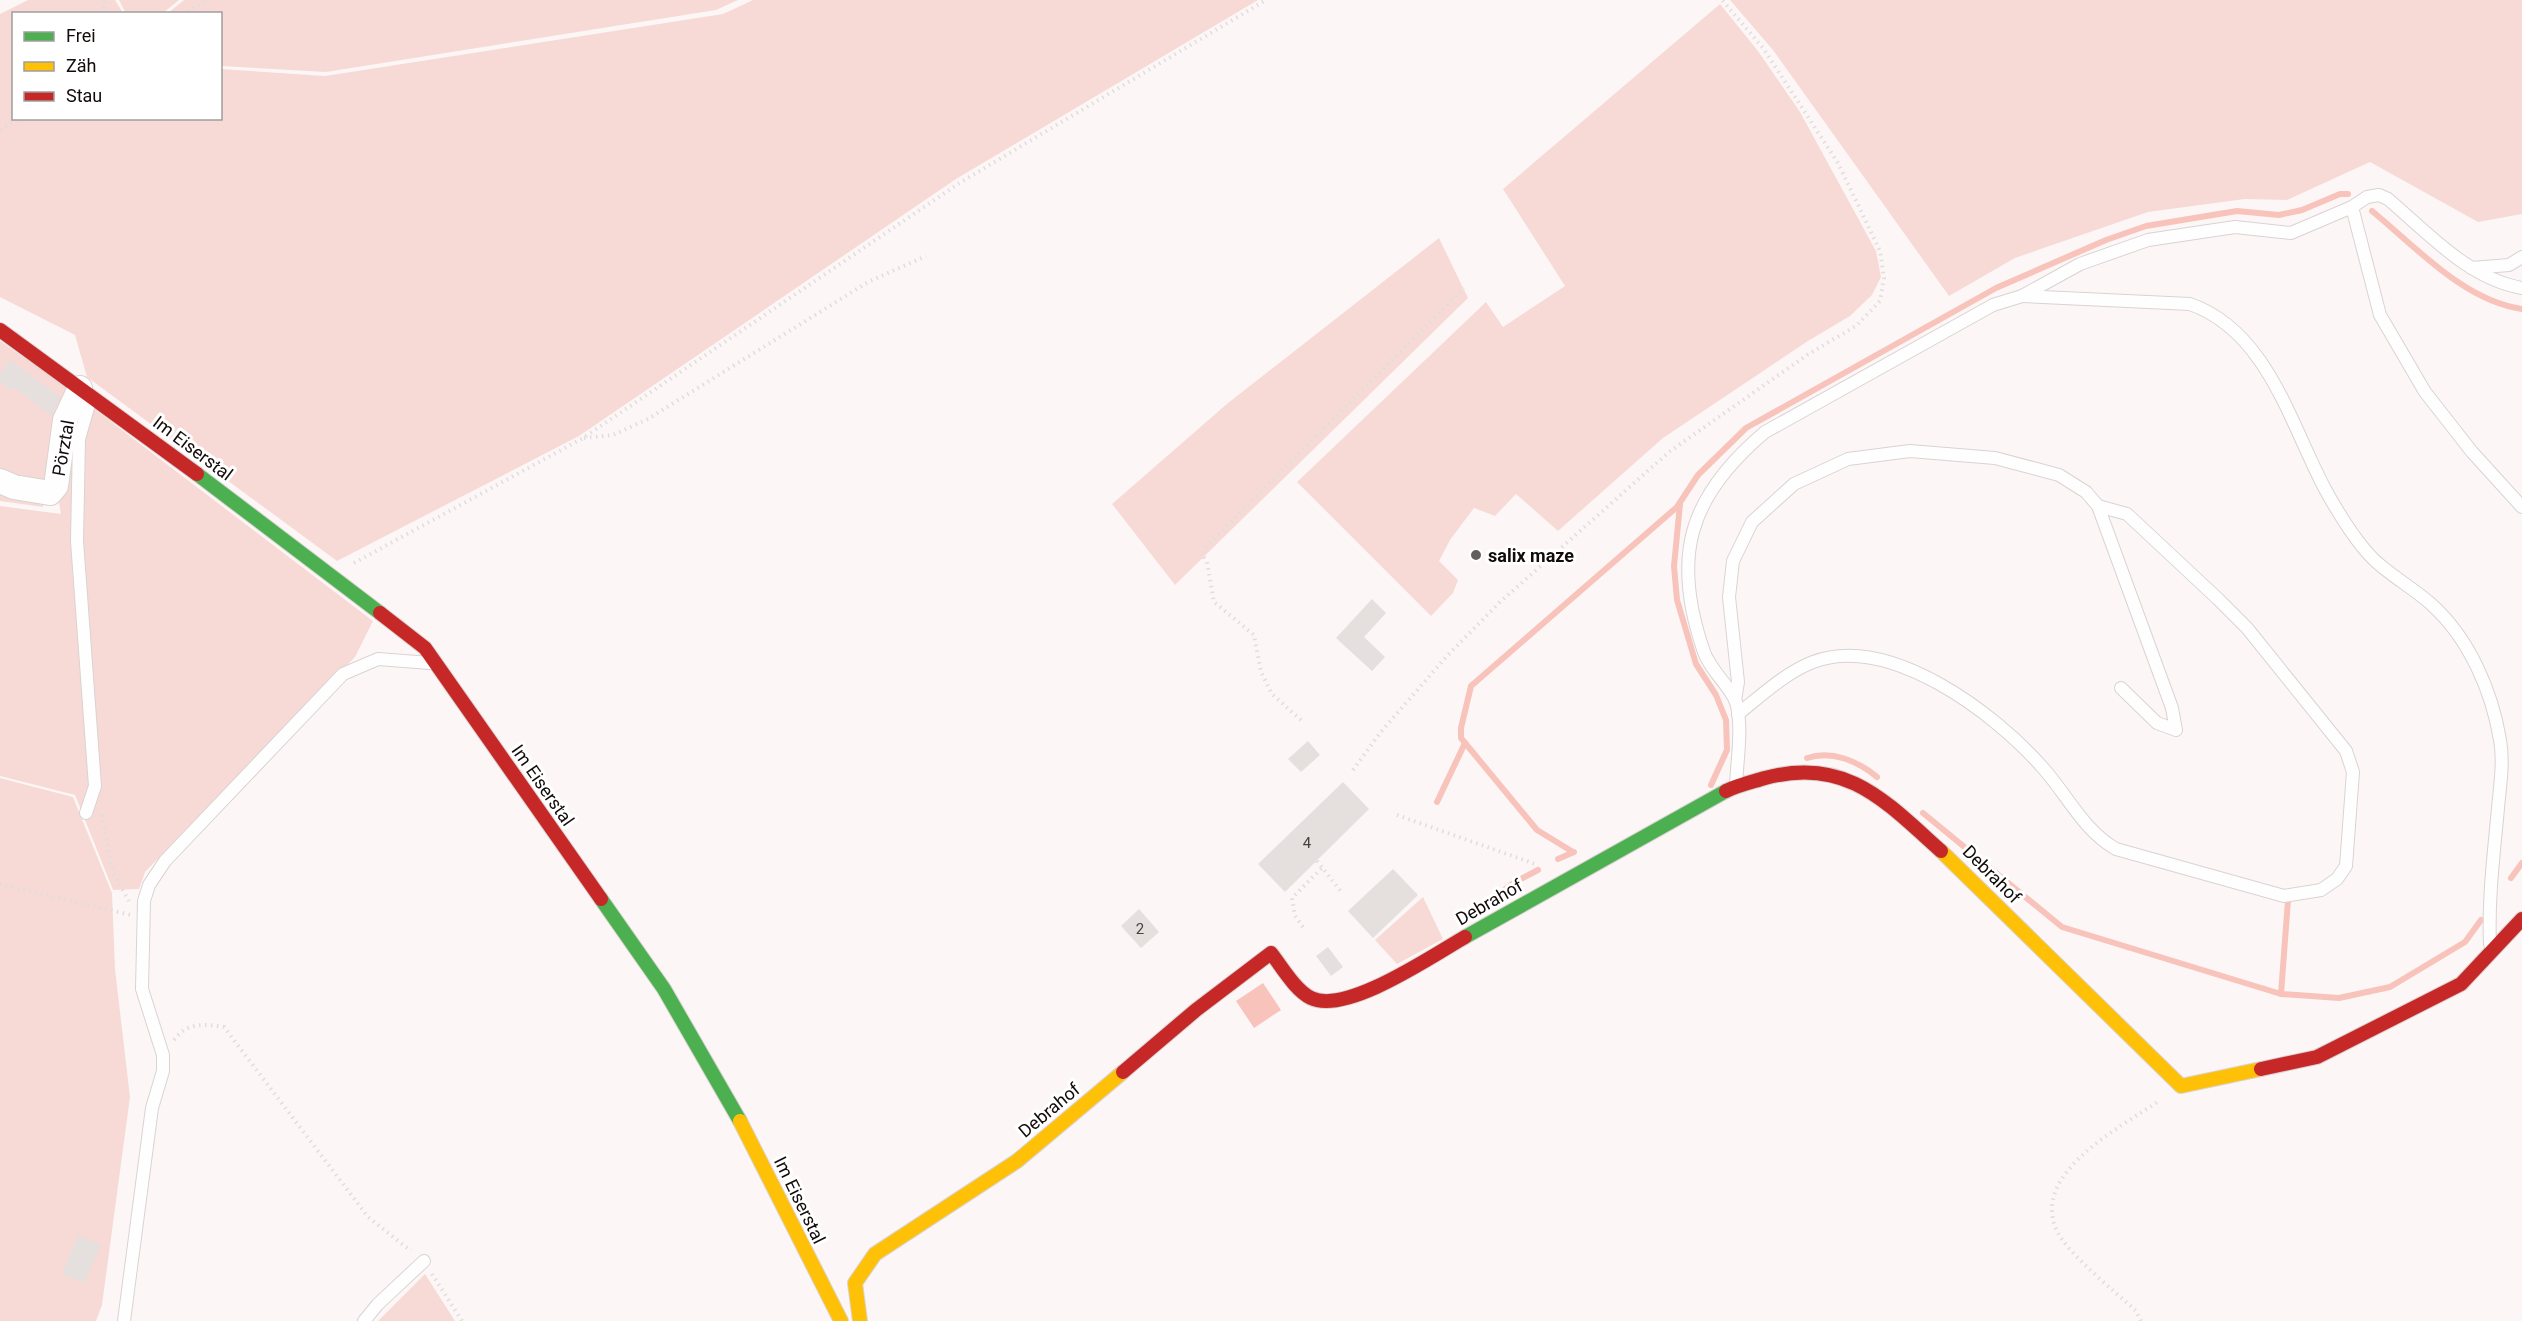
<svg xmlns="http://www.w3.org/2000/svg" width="2522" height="1321" viewBox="0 0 2522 1321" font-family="Roboto,sans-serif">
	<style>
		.green { fill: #f7dad6 }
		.water { fill: #f8c3bb }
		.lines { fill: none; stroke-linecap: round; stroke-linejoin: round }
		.stream { stroke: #f8c3bb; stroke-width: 6 }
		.building { fill: #e5dfde }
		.lane-casing { stroke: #d9d3d2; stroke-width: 14 }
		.street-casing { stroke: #d9d3d2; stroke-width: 26 }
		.fast-casing { stroke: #d9d3d2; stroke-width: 16 }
		.slow-casing { stroke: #d9d3d2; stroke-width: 16 }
		.jam-casing { stroke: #d9d3d2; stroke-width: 16 }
		.path { stroke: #dfdedd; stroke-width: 4; stroke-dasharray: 1.5 4.5; stroke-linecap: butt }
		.lane { stroke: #fffefe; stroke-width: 12 }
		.street { stroke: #fffefe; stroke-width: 24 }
		.fast { stroke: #4caf50; stroke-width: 14 }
		.slow { stroke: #ffc107; stroke-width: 14 }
		.jam { stroke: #c62828; stroke-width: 14 }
		.poi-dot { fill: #635e5d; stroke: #fff; stroke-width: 2 }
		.labels { text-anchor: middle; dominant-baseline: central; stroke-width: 6; stroke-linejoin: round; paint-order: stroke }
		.number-label { font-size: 15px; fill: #474140 }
		.street-label { font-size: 18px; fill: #110b0a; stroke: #fff }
		.poi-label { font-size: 18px; font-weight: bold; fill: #110b0a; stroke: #fff; text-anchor: start }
	</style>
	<rect width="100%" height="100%" fill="#fcf7f6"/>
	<!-- green -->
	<g class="green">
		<polygon points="28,0 115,0 123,13 14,14 14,118 220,118 221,69 325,76 723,14 753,0 1258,0 956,179 579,436 337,561 87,377 75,335 0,297 0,14"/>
		<polygon points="119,0 179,0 163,13 126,14"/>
		<polygon points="184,0 738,0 716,10 326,72 221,66 220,14 168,13"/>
		<polygon points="1730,0 2522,0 2522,214 2478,222 2370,162 2287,200 2245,199 2148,212 2015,258 1949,296 1773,50"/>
		<polygon points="1720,4 1758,51 1800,112 1876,251 1881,277 1872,295 1850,316 1808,341 1663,438 1558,531 1516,494 1495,516 1474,508 1450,540 1439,561 1458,580 1453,593 1431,616 1297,482 1486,302 1503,327 1565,286 1503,189"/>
		<polygon points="1439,238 1468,298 1175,585 1112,504 1228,403"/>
		<polygon points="0,341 67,387 43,507 0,501"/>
		<polygon points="85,402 373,621 355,657 145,872 139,889 113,890 75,795 0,776 0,506 61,514 58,497"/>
		<polygon points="0,778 73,797 112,893 115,969 130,1097 102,1305 96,1321 0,1321"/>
		<polygon points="1423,897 1443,939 1397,964 1375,940"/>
		<polygon points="425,1274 455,1321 378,1321"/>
	</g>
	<!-- water -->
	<polygon class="water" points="1263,983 1281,1010 1254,1028 1236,1001"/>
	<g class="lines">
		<!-- stream -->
		<g class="stream">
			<path d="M 2372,211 C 2416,247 2464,301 2522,309"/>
			<polyline points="1680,504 1674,566 1677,600 1696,664 1716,695 1726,720 1727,750 1711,785"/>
			<path d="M 1807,758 C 1832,750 1858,761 1877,777"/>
			<polyline points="1437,802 1465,743"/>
			<polyline points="1923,813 2062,927 2281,994 2339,998 2390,987 2465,942 2481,920"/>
			<polyline points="1573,852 1537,830 1461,738 1461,728 1471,686 1677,507 1698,475 1746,428 1996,288 2106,240 2146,226 2237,211 2279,215 2302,210 2340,194 2348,194"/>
			<polyline points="1558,859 1574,852"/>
			<polyline points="2511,878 2522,863"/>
			<polyline points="1494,898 1515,882 1538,870"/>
			<polyline points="2281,994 2288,900"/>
		</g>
	</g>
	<!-- building -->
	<g class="building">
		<polygon points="10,360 60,397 52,416 15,388 12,391 0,382 0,374"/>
		<polygon points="1372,599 1386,613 1364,637 1385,657 1372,671 1336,638"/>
		<polygon points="1308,741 1320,755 1301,772 1288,759"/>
		<polygon points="1343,782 1369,809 1285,892 1258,864"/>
		<polygon points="1393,869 1418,895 1373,938 1348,911"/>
		<polygon points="1139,909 1159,932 1141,948 1121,926"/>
		<polygon points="1328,947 1343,967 1331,976 1316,956"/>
		<polygon points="78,1235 101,1245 84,1283 62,1274"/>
	</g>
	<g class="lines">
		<defs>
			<g id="lane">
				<polyline points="2352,207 2380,315 2425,392 2472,452 2522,507"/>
				<polyline points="2471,268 2509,265 2522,257"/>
				<path d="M 2022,296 L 2190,304 C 2267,331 2290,423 2325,489 C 2336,509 2350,532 2365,550 C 2382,571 2411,586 2431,604 C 2469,638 2492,691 2500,740 C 2504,761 2500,786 2498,808 C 2494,853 2488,898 2490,944"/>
				<polyline points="1735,700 1738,682 1729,597 1733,561 1752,522 1794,484 1848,459 1910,451 1995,458 2059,475 2086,492 2098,506 2172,708 2176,730 2157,723 2121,688"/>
				<path d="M 1738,714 C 1762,695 1785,673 1813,662 C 1890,633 1996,714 2043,768 C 2068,796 2083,830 2116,849 L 2284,896 L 2321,890 L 2337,879 L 2346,866 L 2353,772 L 2346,751 L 2247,628 L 2218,599 L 2127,514 L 2098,506"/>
				<path d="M 1736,785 C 1737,760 1743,727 1736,702 C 1730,686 1710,670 1704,652 C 1671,557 1688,497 1765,432 L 1993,305 L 2022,296 L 2080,264 L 2148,240 L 2235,227 L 2291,233 L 2352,207 L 2367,197 L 2379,195 L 2388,199 C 2428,233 2469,279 2522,288"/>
				<polyline points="86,813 95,786 77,541 79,439 91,397"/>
				<polyline points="124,1321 152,1108 163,1071 163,1055 142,989 144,901 149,885 165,861 343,674 378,659 430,663"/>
				<polyline points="364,1321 378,1304 424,1261"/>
			</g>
			<polyline id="street" points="0,481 14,487 50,493 56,486 65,420 80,388"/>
			<g id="fast">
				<polyline points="197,474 380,613"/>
				<polyline points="601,899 664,989 740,1121"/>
				<polyline points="1465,937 1726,791"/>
			</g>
			<g id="slow">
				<polyline points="1941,851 2181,1086 2261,1069"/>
				<polyline points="740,1121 841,1321"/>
				<polyline points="860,1321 855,1283 875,1254 1017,1161 1123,1072"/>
			</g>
			<g id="jam">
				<polyline points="0,330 197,474"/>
				<polyline points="380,613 425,648 601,899"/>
				<path d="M 1726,791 C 1738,785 1752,782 1765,778 C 1846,756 1885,801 1941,851"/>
				<polyline points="2261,1069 2317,1057 2461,984 2522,919"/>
				<path d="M 1123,1072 L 1196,1010 L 1271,953 C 1282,967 1295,990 1311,998 C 1346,1015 1432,956 1465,937"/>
			</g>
		</defs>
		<!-- lane casing -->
		<use href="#lane" class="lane-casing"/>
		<!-- street casing -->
		<use href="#street" class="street-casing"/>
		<!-- fast casing -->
		<use href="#fast" class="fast-casing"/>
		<!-- slow casing -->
		<use href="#slow" class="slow-casing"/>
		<!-- jam casing -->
		<use href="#jam" class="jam-casing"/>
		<!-- path -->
		<g class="path">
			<polyline points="102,14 106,0"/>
			<polyline points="182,14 209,0"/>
			<polyline points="0,130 19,118"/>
			<polyline points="584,438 613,435 648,419 868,282 926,256"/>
			<polyline points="354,563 583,438 961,182 1266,0"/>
			<polyline points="1301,720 1272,694 1261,672 1254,635 1214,602 1207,562 1203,556 1204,549 1464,288"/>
			<polyline points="1353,770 1380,733 1446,657 1499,603 1669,452 1807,355 1856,326 1880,301 1884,278 1880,251 1838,163 1763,48 1722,0"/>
			<polyline points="102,815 113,873 129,901"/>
			<polyline points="1397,815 1538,865"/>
			<polyline points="1317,861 1342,893"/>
			<polyline points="0,884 131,915"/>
			<polyline points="1303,927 1295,916 1292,898 1322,868"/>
			<path d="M 174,1040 C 187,1022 204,1024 224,1027 L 368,1217 L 411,1251"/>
			<polyline points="432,1274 462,1321"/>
			<path d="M 2141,1321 L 2136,1311 C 2115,1291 2067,1254 2056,1229 C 2032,1172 2121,1127 2159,1101"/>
		</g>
		<!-- lane -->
		<use href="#lane" class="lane"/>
		<!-- street -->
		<use href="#street" class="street"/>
		<!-- fast -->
		<use href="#fast" class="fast"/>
		<!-- slow -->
		<use href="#slow" class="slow"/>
		<!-- jam -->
		<use href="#jam" class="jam"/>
	</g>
	<!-- markers -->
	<circle class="poi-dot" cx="1476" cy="555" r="6"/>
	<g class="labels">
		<!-- number labels -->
		<g class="number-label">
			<text x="1307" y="843">4</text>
			<text x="1140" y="929">2</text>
		</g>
		<!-- street labels -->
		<g class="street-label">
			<text transform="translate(63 448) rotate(-80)">Pörztal</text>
			<text transform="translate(193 448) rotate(37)">Im Eiserstal</text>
			<text transform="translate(543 785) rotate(55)">Im Eiserstal</text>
			<text transform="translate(1992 874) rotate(45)">Debrahof</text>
			<text transform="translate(1489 902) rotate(-30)">Debrahof</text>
			<text transform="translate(1049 1110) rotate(-40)">Debrahof</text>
			<text transform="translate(800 1200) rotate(64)">Im Eiserstal</text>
		</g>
		<!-- poi labels -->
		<g class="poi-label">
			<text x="1488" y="555">salix maze</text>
		</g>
	</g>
	<!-- legend -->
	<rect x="12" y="12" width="210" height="108" fill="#ffffff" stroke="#a09d9d" stroke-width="1.5"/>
	<rect x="24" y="32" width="30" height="9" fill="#4caf50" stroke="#a09d9d" stroke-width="1.5"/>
	<text x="66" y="42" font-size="18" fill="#110b0a">Frei</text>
	<rect x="24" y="62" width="30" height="9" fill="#ffc107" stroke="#a09d9d" stroke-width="1.5"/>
	<text x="66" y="72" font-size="18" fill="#110b0a">Zäh</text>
	<rect x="24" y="92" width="30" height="9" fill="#c62828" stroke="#a09d9d" stroke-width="1.5"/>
	<text x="66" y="102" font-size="18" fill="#110b0a">Stau</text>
</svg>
